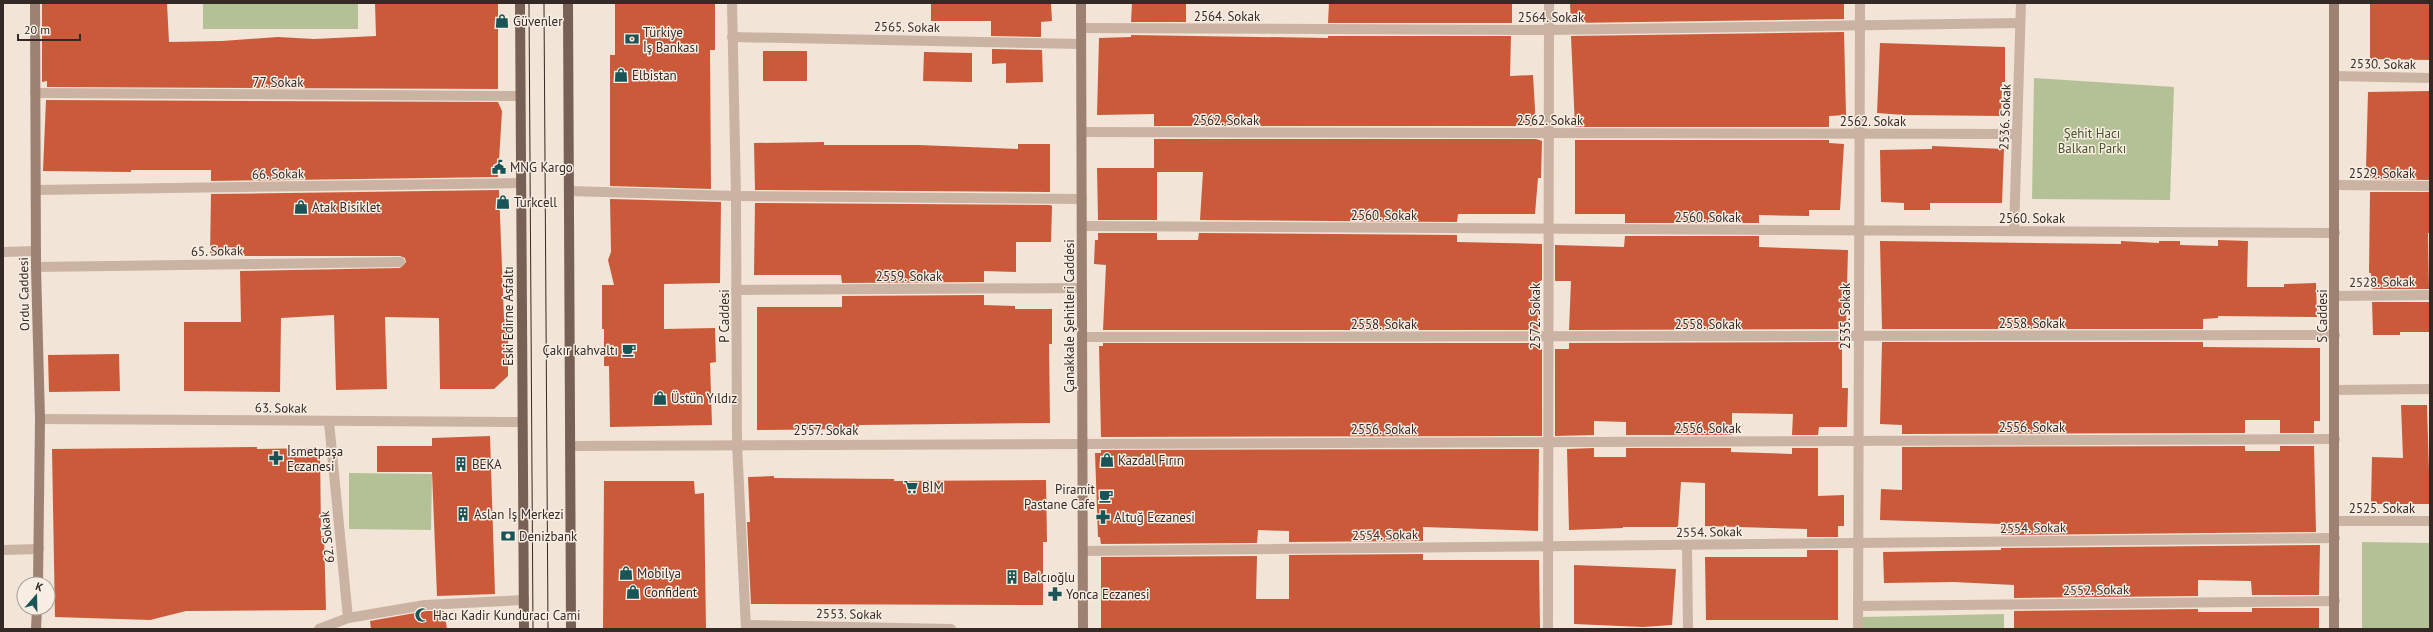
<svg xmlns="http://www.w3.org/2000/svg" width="2433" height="632" viewBox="0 0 2433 632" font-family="'PT Sans',sans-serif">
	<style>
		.green { fill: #b4c196 }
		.building { fill: #cb5a3b }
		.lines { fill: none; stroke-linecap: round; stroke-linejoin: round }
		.street { stroke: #cab3a2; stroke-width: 10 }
		.secondary { stroke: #9d8274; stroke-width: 10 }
		.primary { stroke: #776055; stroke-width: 10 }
		.tram { stroke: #342925; stroke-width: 1 }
		.labels { text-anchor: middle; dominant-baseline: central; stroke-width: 3; stroke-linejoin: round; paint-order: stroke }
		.street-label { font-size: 13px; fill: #342925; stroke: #f9eee3 }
		.poi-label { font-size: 13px; fill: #342925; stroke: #f9eee3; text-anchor: start }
		.park-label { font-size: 13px; fill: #455328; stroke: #f9eee3 }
	</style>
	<rect width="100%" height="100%" fill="#f2e4d6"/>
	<!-- green -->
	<g class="green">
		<rect x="203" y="3" width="155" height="26"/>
		<polygon points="2034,78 2174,87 2170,200 2032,199"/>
		<polygon points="349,473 432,474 431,530 349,529"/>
		<polygon points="2362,542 2430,543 2430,629 2362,629"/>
		<polygon points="2004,614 2004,629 1862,629 1862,617"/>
	</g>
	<!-- building -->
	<g class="building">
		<polygon points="42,3 167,3 169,42 222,41 278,37 314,39 376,36 375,3 498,3 498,89 47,87 47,81 42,82"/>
		<polygon points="615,3 715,3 715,50 710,50 711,189 610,186 610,55 615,55"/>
		<polygon points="931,3 1051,3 1052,21 1041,22 1041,37 991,36 991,21 931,21"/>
		<polygon points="1132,3 1186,3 1186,22 1131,22"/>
		<polygon points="1329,3 1512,3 1512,23 1328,23"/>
		<polygon points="1570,3 1844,3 1844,19 1571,23"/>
		<polygon points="2370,3 2430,3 2430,60 2370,59"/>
		<polygon points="1844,32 1846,115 1829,116 1829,127 1575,127 1571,36"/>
		<polygon points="1131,35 1328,38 1328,36 1511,36 1510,76 1533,75 1536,126 1154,126 1154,114 1097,115 1099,38 1131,37"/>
		<polygon points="1880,43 2005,47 2005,82 2002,82 2001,116 1904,115 1877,113"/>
		<polygon points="992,49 1042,50 1043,82 1006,83 1006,63 992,64"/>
		<rect x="763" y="51" width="44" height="30"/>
		<polygon points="924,52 972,53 972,82 923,81"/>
		<polygon points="2430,91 2430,180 2370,179 2370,168 2366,168 2368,92"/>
		<polygon points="46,100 498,102 502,111 498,177 211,181 211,170 131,170 131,172 43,171"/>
		<polygon points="1154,139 1536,139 1542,141 1541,178 1538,178 1535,214 1458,214 1457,222 1200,220 1203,172 1157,172 1157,220 1098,220 1097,168 1154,168"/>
		<polygon points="1575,140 1829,140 1829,143 1844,144 1840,210 1809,210 1809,216 1759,215 1759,223 1625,223 1625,214 1575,214"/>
		<polygon points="824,142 824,145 919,145 1018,149 1018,144 1050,144 1050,192 755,190 754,143"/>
		<polygon points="1932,146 2004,149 2002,203 1930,203 1930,210 1904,210 1904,203 1881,202 1880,150 1932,149"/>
		<polygon points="499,190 504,319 508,319 508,376 494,389 440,389 439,318 385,317 387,389 336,390 334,315 281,318 280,392 184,391 184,322 241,322 240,271 400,268 406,262 405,258 400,256 210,256 211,194"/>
		<polygon points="2370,192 2430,192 2430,233 2428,233 2429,289 2372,289 2371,273 2369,273"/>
		<polygon points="610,199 721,202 720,283 664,284 664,329 715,328 716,362 710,363 712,425 610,427 609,366 604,366 604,329 602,329 602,285 614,285 608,260 611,252"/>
		<polygon points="755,203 1050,205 1052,206 1051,242 1016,242 1016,272 984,271 984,282 842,283 841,275 754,275"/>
		<polygon points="1098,233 1157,233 1157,240 1198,240 1199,233 1457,235 1457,242 1542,244 1542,280 1539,282 1538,330 1103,330 1106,265 1094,264 1095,240 1098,240"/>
		<polygon points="1625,236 1759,236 1759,247 1848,250 1846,324 1842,324 1842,329 1569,330 1571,281 1555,281 1555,245 1624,247"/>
		<polygon points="2218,240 2248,241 2247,287 2284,287 2284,284 2316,283 2317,317 2218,316 2218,318 2203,319 2203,329 1882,329 1880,241 2121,244 2121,241 2159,243 2159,241 2180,241 2180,245 2218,246"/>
		<polygon points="984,295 984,305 1015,306 1015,309 1052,309 1052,344 1049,344 1050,423 859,425 859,429 757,430 757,307 842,307 842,296"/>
		<polygon points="2372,302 2430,302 2430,332 2400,332 2400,335 2373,335"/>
		<polygon points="1842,342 1842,388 1848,388 1847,427 1819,427 1818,435 1792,435 1793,414 1732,413 1732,435 1626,435 1626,422 1594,421 1594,435 1555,436 1555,349 1569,349 1569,343"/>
		<polygon points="1882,342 2203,342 2203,347 2320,348 2320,421 2314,421 2314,433 2280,433 2280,420 2245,420 2245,433 1902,434 1902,425 1880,424"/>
		<polygon points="1103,343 1538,343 1538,349 1542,349 1542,436 1101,437 1099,346 1103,346"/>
		<polygon points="119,354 120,391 49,392 48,355"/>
		<polygon points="2401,405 2427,405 2430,504 2371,504 2372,457 2403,458"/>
		<polygon points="490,436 495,594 437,596 432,472 377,472 377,446 432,446 432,438"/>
		<polygon points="2245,446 2245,451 2280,451 2280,446 2314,446 2316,532 2001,535 2001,524 1880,520 1881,489 1902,490 1902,447"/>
		<polygon points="257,447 257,449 320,448 321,536 324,536 326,610 186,611 150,620 55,617 52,449"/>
		<polygon points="1594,448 1594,457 1626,457 1626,448 1731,448 1731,452 1792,454 1792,448 1818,448 1818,496 1844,495 1844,526 1838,526 1838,537 1807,537 1807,529 1705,526 1705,483 1681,482 1678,527 1623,527 1623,528 1569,530 1567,449"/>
		<polygon points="1539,449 1538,531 1423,527 1423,541 1289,542 1289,531 1258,530 1257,543 1101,544 1100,537 1098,537 1095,453 1101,453 1101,450"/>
		<polygon points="774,476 774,478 894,479 894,481 1046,480 1047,542 1043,542 1043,605 751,604 747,522 750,522 748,477"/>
		<polygon points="604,481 694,481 695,494 704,493 706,629 603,629"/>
		<polygon points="2320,545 2319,595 2252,595 2251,581 2198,580 2198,596 2014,598 2014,585 1954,582 1884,583 1883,552 2001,550 2001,548"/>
		<polygon points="1807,550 1838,550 1838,620 1706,620 1705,557 1807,557"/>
		<polygon points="1423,554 1423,560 1539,560 1540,629 1101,629 1101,557 1257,556 1256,599 1289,599 1289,555"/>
		<polygon points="1574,565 1676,569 1672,625 1643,627 1574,624"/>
		<polygon points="2252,608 2319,608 2319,629 2014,629 2014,611 2198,609 2198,612 2252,612"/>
		<polygon points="426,611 444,611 447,629 371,629 370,621"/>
	</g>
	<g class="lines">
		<!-- street -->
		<g class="street">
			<polyline points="732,3 736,196 737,444 746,629"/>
			<polyline points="1081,28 1549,30 2020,23"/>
			<polyline points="732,37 1081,44"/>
			<polyline points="2335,76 2430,78"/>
			<polyline points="35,93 520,96"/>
			<polyline points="1082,132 2017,134"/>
			<polyline points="2334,185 2430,186"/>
			<polyline points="36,190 521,183"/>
			<polyline points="569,191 736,196 1082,199"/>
			<polyline points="1082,226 2335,233"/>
			<polyline points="2014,231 2021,3"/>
			<polyline points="3,252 36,251"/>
			<polyline points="36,267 400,262"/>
			<polyline points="736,290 1082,288"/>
			<polyline points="2335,296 2430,295"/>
			<polyline points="1082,337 2335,335"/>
			<polyline points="2335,390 2430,389"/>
			<polyline points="40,419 521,422"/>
			<polyline points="570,446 2335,439"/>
			<polyline points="2335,521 2430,521"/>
			<polyline points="1687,545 1688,629"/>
			<polyline points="3,550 39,549"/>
			<polyline points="1083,551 2335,538"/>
			<polyline points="1858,606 2335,601"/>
			<polyline points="348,618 425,605 524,600"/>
			<polyline points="746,625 951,629"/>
			<polyline points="319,629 348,618 329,422"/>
			<polyline points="1548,629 1549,3"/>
			<polyline points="1858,629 1860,3"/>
		</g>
		<!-- secondary -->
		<g class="secondary">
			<polyline points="35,3 36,267 40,419 38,584"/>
			<polyline points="1081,3 1083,629"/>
			<polyline points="36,629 37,608"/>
			<polyline points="2334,629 2334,3"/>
		</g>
		<!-- primary -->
		<g class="primary">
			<polyline points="520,3 524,629"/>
			<polyline points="568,3 571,629"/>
		</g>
		<!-- tram -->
		<g class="tram">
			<polyline points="529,3 533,629"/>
			<polyline points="544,3 548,629"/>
		</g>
	</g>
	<!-- icons -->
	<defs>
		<symbol id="shop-bare" viewBox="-9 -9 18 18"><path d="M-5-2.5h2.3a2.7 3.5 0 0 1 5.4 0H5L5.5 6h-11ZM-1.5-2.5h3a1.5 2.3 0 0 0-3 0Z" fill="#195557" stroke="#f9eee3" stroke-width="2.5" paint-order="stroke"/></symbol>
		<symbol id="bank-bare" viewBox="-9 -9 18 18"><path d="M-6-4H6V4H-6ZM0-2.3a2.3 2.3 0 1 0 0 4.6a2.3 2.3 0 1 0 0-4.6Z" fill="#195557" stroke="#f9eee3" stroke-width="2.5" paint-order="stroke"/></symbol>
		<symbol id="civic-bare" viewBox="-9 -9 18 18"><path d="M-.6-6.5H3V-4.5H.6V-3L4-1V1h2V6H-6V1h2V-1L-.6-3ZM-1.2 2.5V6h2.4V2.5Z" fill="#195557" stroke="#f9eee3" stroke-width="2.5" paint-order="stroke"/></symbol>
		<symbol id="cafe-bare" viewBox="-9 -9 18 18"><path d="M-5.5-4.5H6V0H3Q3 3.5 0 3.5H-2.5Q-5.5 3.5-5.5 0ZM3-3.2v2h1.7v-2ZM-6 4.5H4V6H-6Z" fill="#195557" stroke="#f9eee3" stroke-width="2.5" paint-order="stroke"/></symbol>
		<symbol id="pharmacy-bare" viewBox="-9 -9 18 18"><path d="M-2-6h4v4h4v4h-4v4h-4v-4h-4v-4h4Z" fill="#195557" stroke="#f9eee3" stroke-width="2.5" paint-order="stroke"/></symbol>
		<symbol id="building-bare" viewBox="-9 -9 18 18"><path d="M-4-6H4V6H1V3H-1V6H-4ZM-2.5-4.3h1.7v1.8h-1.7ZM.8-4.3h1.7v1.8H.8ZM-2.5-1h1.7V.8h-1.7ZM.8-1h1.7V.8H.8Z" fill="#195557" stroke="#f9eee3" stroke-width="2.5" paint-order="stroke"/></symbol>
		<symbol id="supermarket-bare" viewBox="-9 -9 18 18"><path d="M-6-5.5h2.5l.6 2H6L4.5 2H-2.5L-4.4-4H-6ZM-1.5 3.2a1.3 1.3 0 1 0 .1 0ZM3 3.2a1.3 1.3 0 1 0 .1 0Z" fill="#195557" stroke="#f9eee3" stroke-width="2.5" paint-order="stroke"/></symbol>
		<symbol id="mosque-bare" viewBox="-9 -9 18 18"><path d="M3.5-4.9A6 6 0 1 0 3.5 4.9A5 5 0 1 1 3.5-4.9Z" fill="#195557" stroke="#f9eee3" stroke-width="2.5" paint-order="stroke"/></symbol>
	</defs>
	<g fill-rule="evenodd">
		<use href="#shop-bare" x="492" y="11" width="20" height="20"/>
		<use href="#bank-bare" x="622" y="29" width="20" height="20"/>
		<use href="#shop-bare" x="611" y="65" width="20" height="20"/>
		<use href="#civic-bare" x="489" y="157" width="20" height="20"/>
		<use href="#shop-bare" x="493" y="192" width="20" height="20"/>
		<use href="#shop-bare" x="291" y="197" width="20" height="20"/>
		<use href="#cafe-bare" x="619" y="340" width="20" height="20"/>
		<use href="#shop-bare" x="650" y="388" width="20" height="20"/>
		<use href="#pharmacy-bare" x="266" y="448" width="20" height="20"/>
		<use href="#shop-bare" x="1097" y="450" width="20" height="20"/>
		<use href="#building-bare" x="451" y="454" width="20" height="20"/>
		<use href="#supermarket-bare" x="901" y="477" width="20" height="20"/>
		<use href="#cafe-bare" x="1096" y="486" width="20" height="20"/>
		<use href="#building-bare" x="453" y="504" width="20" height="20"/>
		<use href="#pharmacy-bare" x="1093" y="507" width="20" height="20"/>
		<use href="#bank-bare" x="498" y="526" width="20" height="20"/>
		<use href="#shop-bare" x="616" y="563" width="20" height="20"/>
		<use href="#building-bare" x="1002" y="567" width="20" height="20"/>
		<use href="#shop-bare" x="623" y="582" width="20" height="20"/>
		<use href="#pharmacy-bare" x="1045" y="584" width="20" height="20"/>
		<use href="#mosque-bare" x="412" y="605" width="20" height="20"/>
	</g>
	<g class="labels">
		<!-- street labels -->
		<g class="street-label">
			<text x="1227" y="16">2564. Sokak</text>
			<text x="1551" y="17">2564. Sokak</text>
			<text transform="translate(907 27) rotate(1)">2565. Sokak</text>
			<text transform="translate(2383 64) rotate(1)">2530. Sokak</text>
			<text x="278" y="82">77. Sokak</text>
			<text transform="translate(2005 117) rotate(-88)">2536. Sokak</text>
			<text x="1226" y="120">2562. Sokak</text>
			<text x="1550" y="120">2562. Sokak</text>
			<text x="1873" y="121">2562. Sokak</text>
			<text x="2382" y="173">2529. Sokak</text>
			<text transform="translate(278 174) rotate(-1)">66. Sokak</text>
			<text x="1384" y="215">2560. Sokak</text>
			<text x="1708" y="217">2560. Sokak</text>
			<text x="2032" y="218">2560. Sokak</text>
			<text transform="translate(217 251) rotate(-1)">65. Sokak</text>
			<text x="909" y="276">2559. Sokak</text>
			<text transform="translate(2382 282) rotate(-1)">2528. Sokak</text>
			<text transform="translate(24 294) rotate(-91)">Ordu Caddesi</text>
			<text transform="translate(508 316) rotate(-90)">Eski Edirne Asfaltı</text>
			<text transform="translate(724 316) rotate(-90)">P Caddesi</text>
			<text transform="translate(1069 316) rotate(-90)">Çanakkale Şehitleri Caddesi</text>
			<text transform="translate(1535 316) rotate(-90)">2572. Sokak</text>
			<text transform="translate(1845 316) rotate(-90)">2535. Sokak</text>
			<text transform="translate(2322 316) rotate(-90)">S Caddesi</text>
			<text x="2032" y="323">2558. Sokak</text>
			<text x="1384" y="324">2558. Sokak</text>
			<text x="1708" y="324">2558. Sokak</text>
			<text transform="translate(281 408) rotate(1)">63. Sokak</text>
			<text x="2032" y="427">2556. Sokak</text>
			<text x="1708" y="428">2556. Sokak</text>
			<text x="1384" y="429">2556. Sokak</text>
			<text x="826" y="430">2557. Sokak</text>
			<text x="2382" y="508">2525. Sokak</text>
			<text transform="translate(2033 528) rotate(-1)">2554. Sokak</text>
			<text transform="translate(1709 532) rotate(-1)">2554. Sokak</text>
			<text transform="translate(1385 535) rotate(-1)">2554. Sokak</text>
			<text transform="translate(327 537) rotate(-96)">62. Sokak</text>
			<text transform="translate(2096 590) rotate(-1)">2552. Sokak</text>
			<text transform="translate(849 614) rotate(1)">2553. Sokak</text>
		</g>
		<!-- poi labels -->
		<g class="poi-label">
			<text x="513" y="21">Güvenler</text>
			<text x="643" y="32">Türkiye<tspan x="643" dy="15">İş Bankası</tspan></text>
			<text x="632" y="75">Elbistan</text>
			<text x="510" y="167">MNG Kargo</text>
			<text x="514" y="202">Turkcell</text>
			<text x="312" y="207">Atak Bisiklet</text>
			<text x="618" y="350" text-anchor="end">Çakır kahvaltı</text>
			<text x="671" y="398">Üstün Yıldız</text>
			<text x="287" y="451">İsmetpaşa<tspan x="287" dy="15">Eczanesi</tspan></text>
			<text x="1118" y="460">Kazdal Fırın</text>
			<text x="472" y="464">BEKA</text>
			<text x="922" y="487">BİM</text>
			<text x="1095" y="489" text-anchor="end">Piramit<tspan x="1095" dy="15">Pastane Cafe</tspan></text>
			<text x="474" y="514">Aslan İş Merkezi</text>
			<text x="1114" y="517">Altuğ Eczanesi</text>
			<text x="519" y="536">Denizbank</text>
			<text x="637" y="573">Mobilya</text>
			<text x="1023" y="577">Balcıoğlu</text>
			<text x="644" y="592">Confident</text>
			<text x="1066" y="594">Yonca Eczanesi</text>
			<text x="433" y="615">Hacı Kadir Kunduracı Cami</text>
		</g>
		<!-- park labels -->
		<g class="park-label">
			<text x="2092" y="133">Şehit Hacı<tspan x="2092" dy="15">Balkan Parkı</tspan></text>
		</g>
	</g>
	<!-- border -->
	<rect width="2433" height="632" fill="none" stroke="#342925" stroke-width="8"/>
	<!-- north arrow -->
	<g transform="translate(36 596) rotate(20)"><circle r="19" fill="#f9eee3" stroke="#aa9f97"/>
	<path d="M0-3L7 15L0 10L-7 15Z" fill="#195557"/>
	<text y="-6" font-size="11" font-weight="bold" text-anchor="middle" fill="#342925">K</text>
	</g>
	<!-- scale -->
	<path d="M18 34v6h62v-6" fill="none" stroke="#342925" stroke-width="2"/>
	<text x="24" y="34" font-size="12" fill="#342925" stroke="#f9eee3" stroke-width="3" paint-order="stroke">20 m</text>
</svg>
